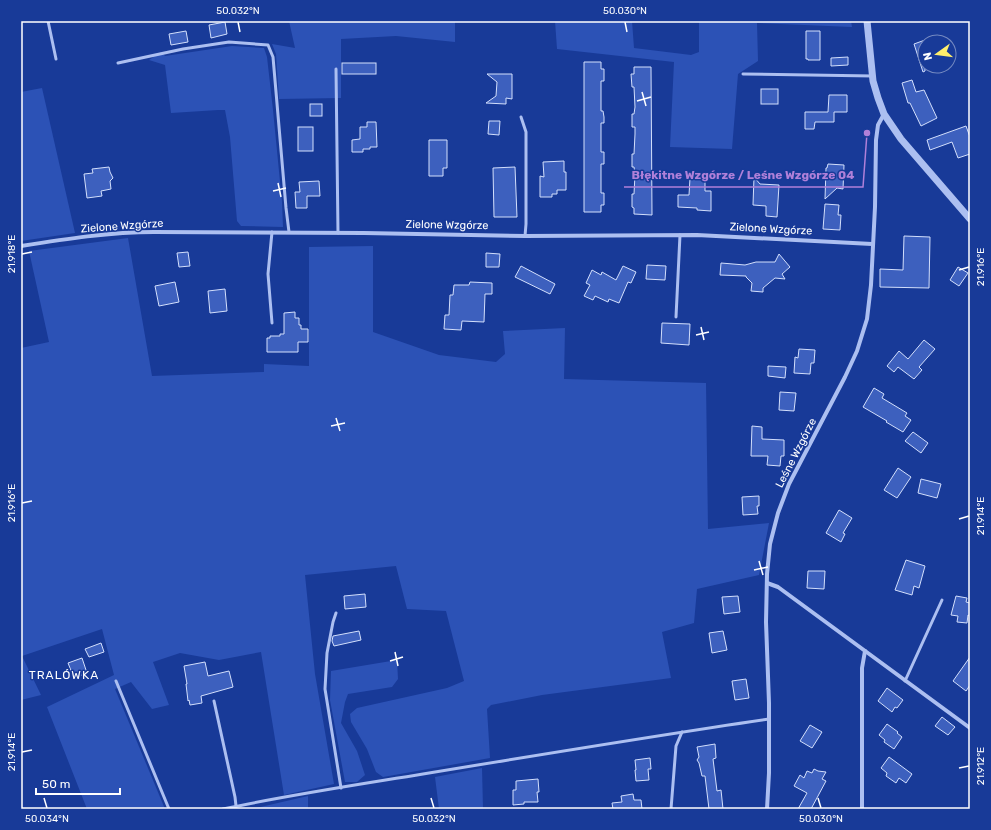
<svg xmlns="http://www.w3.org/2000/svg" width="991" height="830" viewBox="0 0 991 830" font-family="Rubik,sans-serif">
	<style>
		.green { fill: #2c52b6 }
		.building { fill: #3d60be; stroke: #d3dffc }
		.lines { fill: none; stroke-linecap: round; stroke-linejoin: round }
		.service { stroke: #acbff1; stroke-width: 3 }
		.minor { stroke: #acbff1; stroke-width: 4 }
		.tertiary { stroke: #acbff1; stroke-width: 7 }
		.ticks { fill: none; stroke: #fff; stroke-width: 1.5 }
		.labels { text-anchor: middle; dominant-baseline: central; stroke-width: 3; stroke-linejoin: round; paint-order: stroke }
		.street-label { font-size: 11px; fill: #fff; stroke: #183a98 }
		.neighbourhood-label { font-size: 12px; letter-spacing: 1px; fill: #fff; stroke: #183a98 }
		.leader { fill: none; stroke: #b080d9; stroke-width: 1.5 }
		.callout-dot { fill: #b080d9; stroke: #183a98; stroke-width: 1.5 }
		.callout-label { font-size: 12px; text-anchor: middle; font-weight: bold; fill: #b080d9; stroke: #183a98; stroke-width: 3; stroke-linejoin: round; paint-order: stroke }
		.neatline { fill: none; stroke: #fff; stroke-width: 1.5 }
		.ticks-label { font-size: 10px; text-anchor: middle; fill: #fff }
	</style>
	<rect width="100%" height="100%" fill="#183a98"/>
	<!-- green -->
	<g class="green">
		<polygon points="289,21 455,21 455,42 396,36 341,39 341,98 279,99 276,54 272,44 295,48"/>
		<polygon points="555,21 632,21 634,48 691,55 699,52 699,21 851,21 852,27 757,23 758,61 738,74 732,149 670,147 674,62 557,49"/>
		<polygon points="232,46 264,48 267,57 273,110 282,202 283,227 241,226 237,221 230,137 225,110 218,110 171,113 165,65 149,60 161,52 165,56"/>
		<polygon points="42,88 75,233 21,241 21,92"/>
		<polygon points="128,238 152,376 264,372 264,364 309,366 309,247 373,246 373,332 439,355 496,362 505,354 503,331 565,328 564,379 706,383 708,529 769,523 759,575 697,589 694,623 662,632 671,678 542,695 491,705 487,709 490,758 383,777 376,772 367,749 351,722 350,714 357,708 447,688 464,681 446,611 407,609 396,566 305,575 315,674 334,784 284,795 261,652 219,660 180,653 153,662 169,705 152,709 131,682 115,689 165,809 87,809 47,707 114,675 102,629 22,656 41,695 21,700 21,348 49,342 29,251"/>
		<polygon points="397,660 398,679 392,687 348,694 345,702 341,723 357,751 365,775 357,782 345,782 330,700 331,671"/>
		<polygon points="482,768 483,809 439,809 435,777"/>
		<polygon points="308,796 308,809 252,809"/>
	</g>
	<!-- building -->
	<g class="building">
		<polygon points="225,22 227,34 211,38 209,25"/>
		<polygon points="186,31 188,42 171,45 169,34"/>
		<polygon points="806,31 820,31 820,60 808,60 808,59 806,59"/>
		<polygon points="925,40 925,71 923,72 914,44"/>
		<polygon points="848,57 848,65 831,66 831,58"/>
		<polygon points="584,62 601,62 601,69 604,69 604,81 601,81 601,111 603,111 604,117 604,123 601,123 601,152 604,152 604,164 601,164 601,193 604,193 604,205 601,205 601,212 584,212"/>
		<rect x="342" y="63" width="34" height="11"/>
		<polygon points="634,67 651,67 652,215 634,214 634,208 632,207 632,194 634,194 635,174 634,167 632,167 632,154 634,154 635,134 635,127 632,127 632,114 634,114 635,107 634,87 632,87 631,74 634,74"/>
		<polygon points="487,74 512,74 512,99 506,98 506,104 486,103 496,96 497,82"/>
		<polygon points="912,80 916,92 924,90 937,118 921,126 910,103 908,103 902,83"/>
		<rect x="761" y="89" width="17" height="15"/>
		<polygon points="829,95 847,95 847,112 834,112 834,122 815,122 814,129 805,129 805,112 828,112"/>
		<rect x="310" y="104" width="12" height="12"/>
		<polygon points="489,121 500,121 499,135 488,134"/>
		<polygon points="367,122 376,122 377,147 370,147 370,149 363,149 363,152 352,152 352,140 360,139 360,127 367,127"/>
		<polygon points="966,126 970,137 970,154 958,158 952,142 930,150 927,140"/>
		<rect x="298" y="127" width="15" height="24"/>
		<polygon points="429,140 447,140 447,168 443,168 443,176 429,176"/>
		<polygon points="564,161 564,172 566,172 566,190 557,190 557,194 552,194 552,197 540,197 540,176 544,177 543,162"/>
		<polygon points="828,164 844,165 843,189 837,188 825,199 826,168 827,168"/>
		<polygon points="109,167 110,172 113,178 110,181 111,189 101,191 102,196 87,198 84,174 93,173 92,169"/>
		<polygon points="515,167 517,217 494,217 493,168"/>
		<polygon points="754,177 760,184 779,185 777,217 766,216 766,206 753,205"/>
		<polygon points="690,178 705,178 705,191 711,191 711,211 697,210 697,208 678,207 678,195 689,195"/>
		<polygon points="319,181 320,196 307,196 307,208 296,208 295,192 300,192 299,182"/>
		<polygon points="825,204 839,205 838,215 841,215 840,230 823,229"/>
		<polygon points="904,236 930,237 929,288 880,287 880,269 903,270"/>
		<polygon points="188,252 190,266 179,267 177,253"/>
		<polygon points="486,253 500,254 499,267 486,267"/>
		<polygon points="779,254 790,267 782,274 785,279 775,278 763,288 763,292 751,291 752,283 746,277 746,276 720,275 721,263 745,265 756,262 775,262"/>
		<polygon points="647,265 666,266 665,280 646,279"/>
		<polygon points="521,266 555,284 550,294 515,277"/>
		<polygon points="623,266 636,272 631,283 628,282 619,303 609,299 608,302 595,296 593,300 584,296 590,285 586,283 592,270 601,275 602,272 616,280"/>
		<polygon points="958,267 968,273 959,286 950,280"/>
		<polygon points="175,282 179,302 159,306 155,286"/>
		<polygon points="470,282 492,283 492,294 485,294 484,322 462,321 461,330 444,329 445,315 449,315 450,295 453,295 454,285 469,285"/>
		<polygon points="225,289 227,311 210,313 208,291"/>
		<polygon points="295,312 295,318 299,318 299,325 301,325 301,329 308,329 308,342 298,342 298,352 267,352 267,338 270,338 270,336 280,336 280,334 284,334 284,313"/>
		<polygon points="662,323 690,324 689,345 661,343"/>
		<polygon points="924,340 935,349 919,367 922,370 914,379 898,367 894,372 887,366 899,351 908,359"/>
		<polygon points="799,349 815,350 814,363 811,363 810,374 794,373 795,357 798,358"/>
		<polygon points="768,366 786,367 785,378 768,376"/>
		<polygon points="874,388 884,394 882,398 907,413 905,416 911,420 903,432 886,422 887,421 863,407"/>
		<polygon points="780,392 796,393 794,411 779,410"/>
		<polygon points="752,426 762,427 762,439 784,440 784,456 781,456 780,466 767,465 768,456 751,456"/>
		<polygon points="913,432 928,443 921,453 905,441"/>
		<polygon points="898,468 911,477 897,498 884,490"/>
		<polygon points="921,479 941,484 937,498 918,493"/>
		<polygon points="759,496 759,506 757,506 758,514 743,515 742,497"/>
		<polygon points="839,510 852,518 843,533 845,534 841,542 826,533"/>
		<polygon points="906,560 925,566 919,588 914,586 912,595 895,590"/>
		<polygon points="808,571 825,571 824,589 807,588"/>
		<polygon points="365,594 366,607 345,609 344,596"/>
		<polygon points="738,596 740,612 724,614 722,597"/>
		<polygon points="956,596 967,598 966,602 970,603 970,616 968,615 967,623 957,622 958,616 951,615"/>
		<polygon points="359,631 361,640 334,646 332,641 333,636"/>
		<polygon points="723,631 727,650 712,653 709,633"/>
		<polygon points="101,643 104,652 89,657 85,649"/>
		<polygon points="970,657 970,685 966,691 953,681"/>
		<polygon points="82,658 87,673 74,678 68,663"/>
		<polygon points="205,662 208,676 229,671 233,687 201,696 202,703 190,705 189,700 188,701 186,684 187,684 184,666"/>
		<polygon points="746,679 749,698 735,700 732,681"/>
		<polygon points="887,688 903,700 897,708 895,707 892,712 878,701"/>
		<polygon points="942,717 955,727 948,735 935,726"/>
		<polygon points="887,724 898,732 897,733 902,737 894,749 884,742 885,740 879,735"/>
		<polygon points="810,725 822,732 812,748 800,741"/>
		<polygon points="715,744 716,758 713,759 717,791 721,790 723,809 709,809 705,776 702,776 699,763 697,760 699,757 697,747"/>
		<polygon points="889,757 912,774 906,783 899,778 896,783 886,776 887,773 881,768"/>
		<polygon points="650,758 651,769 648,769 649,780 636,781 635,770 636,770 635,760"/>
		<polygon points="814,769 818,771 826,772 822,779 826,781 811,809 798,809 807,793 794,786 800,775 804,778 807,771 812,773"/>
		<polygon points="538,779 539,792 537,792 538,802 524,802 524,804 513,805 513,790 516,790 516,781"/>
		<polygon points="633,794 634,800 641,800 642,809 613,809 612,803 622,802 621,796"/>
	</g>
	<g class="lines">
		<!-- service -->
		<g class="service">
			<polyline points="48,21 56,59"/>
			<polyline points="118,63 183,49 229,42 268,45 273,57 286,208 289,232"/>
			<polyline points="336,69 338,233"/>
			<polyline points="743,74 873,76"/>
			<polyline points="521,117 526,132 526,224 525,236"/>
			<polyline points="676,317 680,235"/>
			<polyline points="272,323 268,274 272,232"/>
			<polyline points="336,613 333,622 327,653 325,689 341,788"/>
			<polyline points="116,681 169,809"/>
			<polyline points="905,681 942,600"/>
			<polyline points="214,701 235,797 236,806"/>
			<path d="M 223,809 C 289,795 356,785 423,774 C 538,755 653,736 769,719"/>
			<polyline points="671,809 676,746 682,732"/>
		</g>
		<!-- minor -->
		<g class="minor">
			<path d="M 21,246 C 65,239 110,232 154,232 L 364,233 L 525,236 L 697,235 L 872,244"/>
			<polyline points="767,583 778,587 970,728"/>
			<polyline points="767,809 769,773 769,703 766,622 767,574 770,544 778,513 789,484 845,377 857,351 867,319 871,285 875,207 876,140 878,125 884,114"/>
			<polyline points="862,809 862,668 865,651"/>
		</g>
		<!-- tertiary -->
		<polyline class="tertiary" points="867,21 873,81 878,98 884,114 901,139 970,219"/>
	</g>
	<!-- ticks -->
	<path class="ticks" d="M 238,22 L 240,32M 625,22 L 627,32M 642,92 L 646,106M 637,101 L 651,97M 278,183 L 281,197M 273,191 L 286,188M 22,254 L 32,252M 959,270 L 969,267M 701,327 L 704,340M 696,335 L 709,332M 336,418 L 340,431M 331,426 L 345,423M 22,503 L 32,501M 959,519 L 969,516M 759,561 L 763,575M 754,570 L 768,567M 395,652 L 398,666M 390,661 L 403,657M 22,752 L 32,750M 959,768 L 969,766M 44,798 L 47,808M 431,798 L 434,808M 818,798 L 821,808"/>
	<g class="labels">
		<!-- street labels -->
		<g class="street-label">
			<text transform="translate(447 225) rotate(1)">Zielone Wzgórze</text>
			<text transform="translate(122 226) rotate(-4)">Zielone Wzgórze</text>
			<text transform="translate(771 229) rotate(3)">Zielone Wzgórze</text>
			<text transform="translate(796 453) rotate(-63)">Leśne Wzgórze</text>
		</g>
		<!-- neighbourhood labels -->
		<g class="neighbourhood-label">
			<text x="64" y="675">TRALÓWKA</text>
		</g>
	</g>
	<!-- callouts -->
	<path class="leader" d="M867 133L863 187H624"/>
	<circle class="callout-dot" cx="867" cy="133" r="4"/>
	<g class="callout-label">
		<text x="743" y="179">Błękitne Wzgórze / Leśne Wzgórze 04</text>
	</g>
	<!-- border -->
	<rect width="991" height="830" fill="none" stroke="#183a98" stroke-width="44"/>
	<!-- north arrow -->
	<g transform="translate(937 54) rotate(256)"><circle r="19" fill="#183a98" stroke="#7489c1"/>
	<path d="M0-3L7 15L0 10L-7 15Z" fill="#ffee6c"/>
	<text y="-6" font-size="11" font-weight="bold" text-anchor="middle" fill="#ffffff">N</text>
	</g>
	<!-- scale -->
	<path d="M36 788v6h84v-6" fill="none" stroke="#ffffff" stroke-width="2"/>
	<text x="42" y="788" font-size="12" fill="#ffffff" stroke="#183a98" stroke-width="3" paint-order="stroke">50 m</text>
	<rect x="22" y="22" width="947" height="786" class="neatline"/>
	<g class="ticks-label">
		<text x="238" y="14">50.032°N</text>
		<text x="625" y="14">50.030°N</text>
		<text transform="translate(11 254) rotate(-90)" y="4">21.918°E</text>
		<text transform="translate(980 267) rotate(-90)" y="4">21.916°E</text>
		<text transform="translate(11 503) rotate(-90)" y="4">21.916°E</text>
		<text transform="translate(980 516) rotate(-90)" y="4">21.914°E</text>
		<text transform="translate(11 752) rotate(-90)" y="4">21.914°E</text>
		<text transform="translate(980 766) rotate(-90)" y="4">21.912°E</text>
		<text x="47" y="822">50.034°N</text>
		<text x="434" y="822">50.032°N</text>
		<text x="821" y="822">50.030°N</text>
	</g>
</svg>
